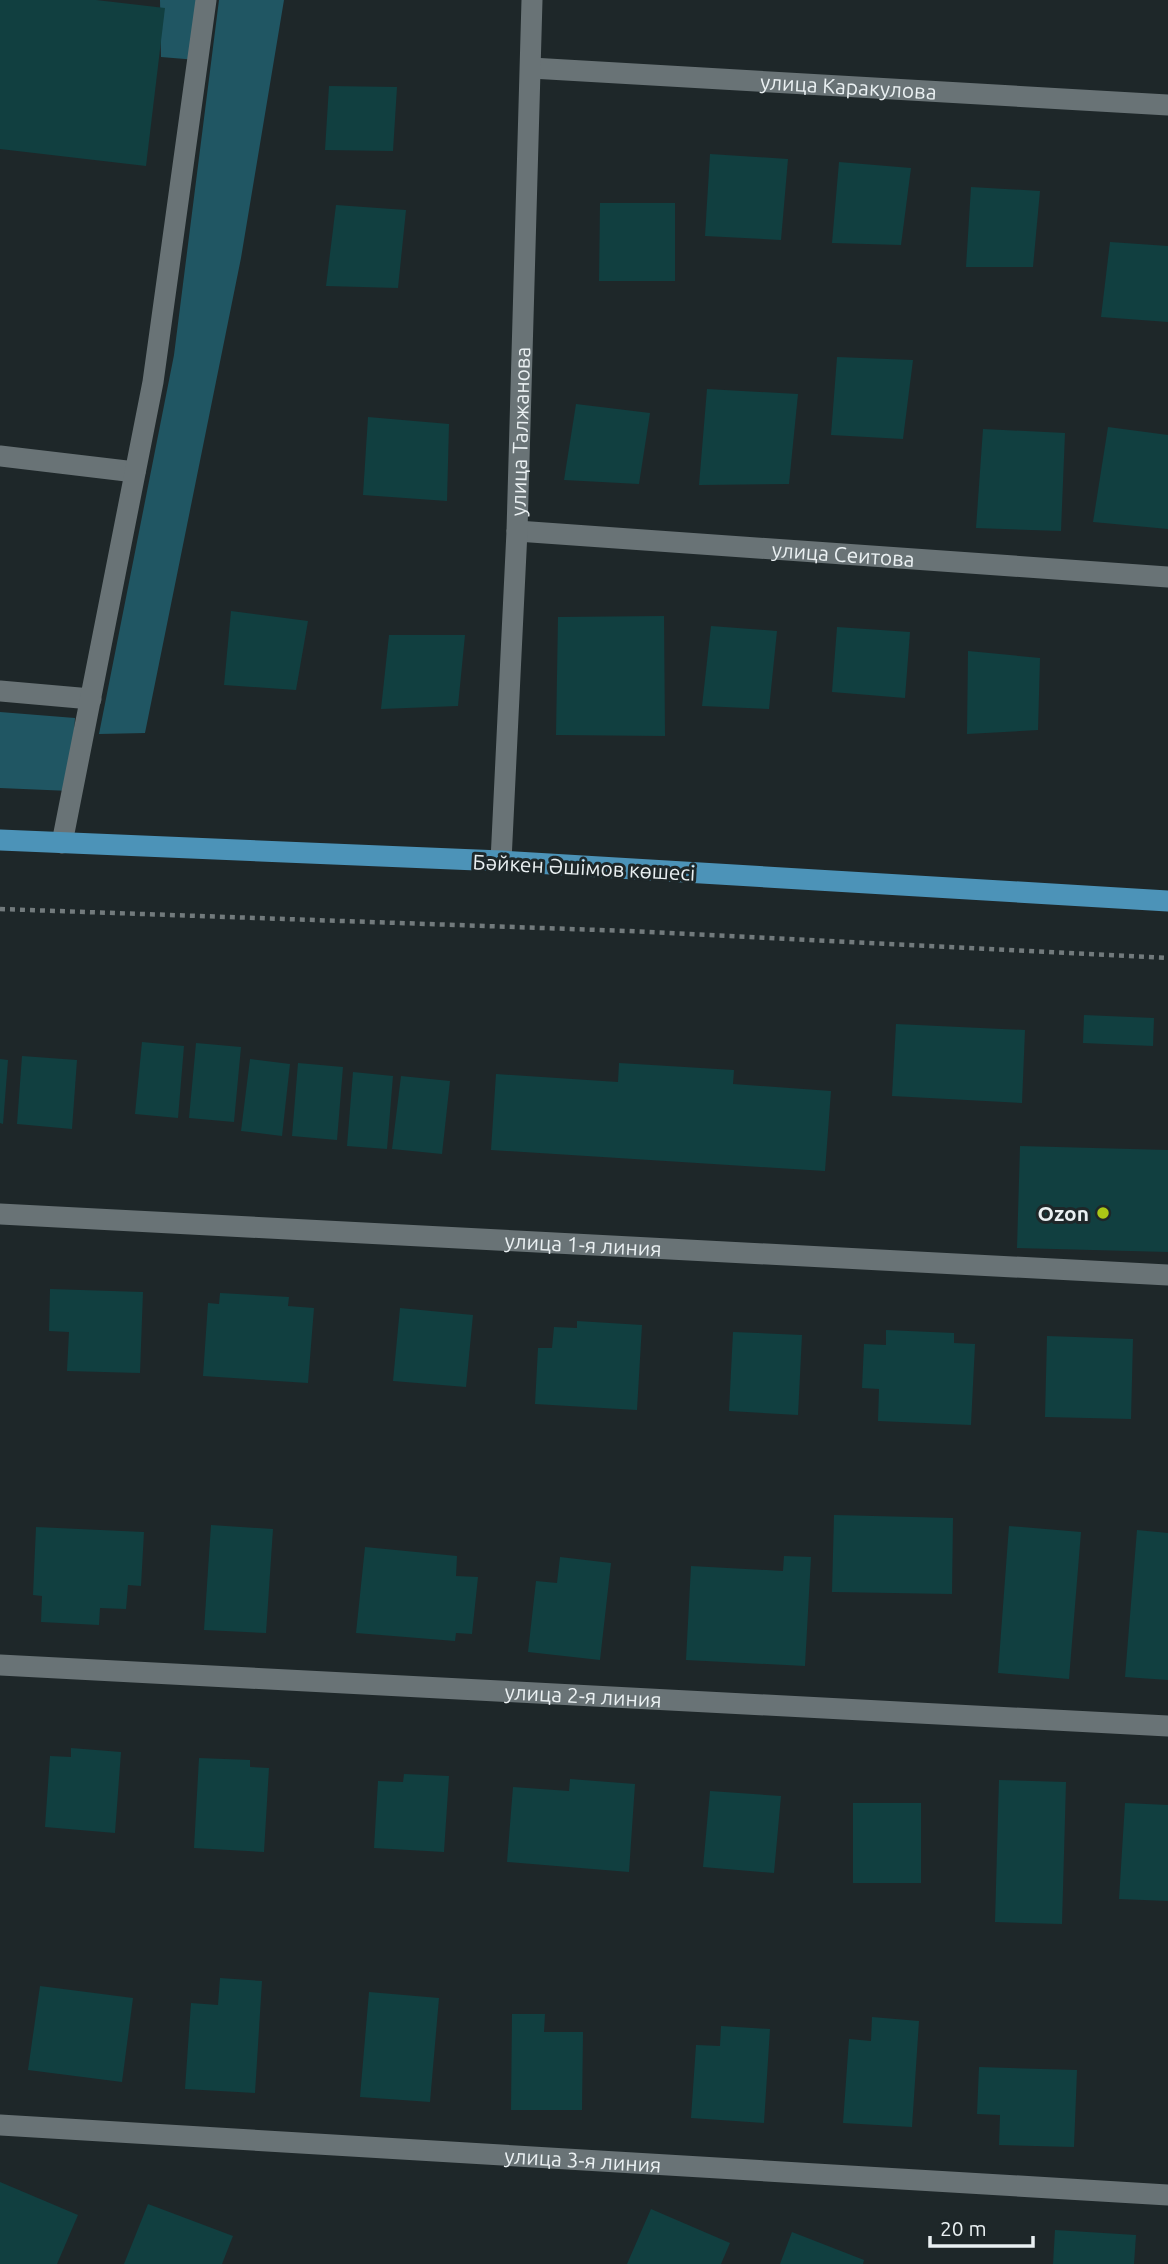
<svg xmlns="http://www.w3.org/2000/svg" width="1168" height="2264" viewBox="0 0 1168 2264" font-family="Ubuntu,sans-serif">
	<style>
		.green { fill: #205663 }
		.building { fill: #113f40 }
		.lines { fill: none; stroke-linecap: round; stroke-linejoin: round }
		.path { stroke: #727a7c; stroke-width: 4.5; stroke-dasharray: 5 5; stroke-linecap: butt }
		.minor { stroke: #697376; stroke-width: 21 }
		.major { stroke: #4c93b8; stroke-width: 21 }
		.poi-dot { fill: #abc716; stroke: #1e2729; stroke-width: 2.5 }
		.labels { text-anchor: middle; dominant-baseline: central; stroke-width: 6; stroke-linejoin: round; paint-order: stroke }
		.street-label { font-size: 21px; fill: #eaf0f2; stroke: #1e2729 }
		.poi-label { font-size: 21px; font-weight: bold; fill: #eaf0f2; stroke: #1e2729; text-anchor: end }
	</style>
	<rect width="100%" height="100%" fill="#1e2729"/>
	<!-- green -->
	<g class="green">
		<polygon points="160,0 198,0 197,60 161,57"/>
		<polygon points="219,0 284,0 241,258 145,733 99,734 174,355"/>
		<polygon points="0,712 75,718 70,791 0,788"/>
	</g>
	<!-- building -->
	<g class="building">
		<polygon points="0,0 96,0 165,8 146,166 0,149"/>
		<polygon points="329,86 397,87 393,151 325,150"/>
		<polygon points="710,154 788,159 781,240 705,236"/>
		<polygon points="839,162 911,168 901,245 832,243"/>
		<polygon points="971,187 1040,191 1033,267 966,267"/>
		<polygon points="600,203 675,203 675,281 599,281"/>
		<polygon points="336,205 406,210 398,288 326,286"/>
		<polygon points="1110,242 1168,246 1168,322 1101,317"/>
		<polygon points="837,357 913,360 903,439 831,435"/>
		<polygon points="707,389 798,394 789,484 699,485"/>
		<polygon points="576,404 650,413 639,484 564,480"/>
		<polygon points="368,417 449,424 447,501 363,495"/>
		<polygon points="1108,427 1168,435 1168,529 1093,522"/>
		<polygon points="983,429 1065,433 1061,531 976,528"/>
		<polygon points="231,611 308,621 296,690 224,685"/>
		<polygon points="664,616 665,736 556,735 558,617"/>
		<polygon points="711,626 777,631 769,709 702,706"/>
		<polygon points="837,627 910,632 905,698 832,692"/>
		<polygon points="389,635 465,635 458,706 381,709"/>
		<polygon points="968,651 1040,658 1038,730 967,734"/>
		<polygon points="1084,1015 1154,1018 1153,1046 1083,1043"/>
		<polygon points="896,1024 1025,1030 1022,1103 892,1096"/>
		<polygon points="142,1042 184,1046 178,1118 135,1114"/>
		<polygon points="196,1043 241,1047 234,1122 189,1118"/>
		<polygon points="22,1056 77,1060 72,1129 17,1124"/>
		<polygon points="0,1059 8,1060 3,1124 0,1123"/>
		<polygon points="250,1059 290,1064 282,1136 241,1131"/>
		<polygon points="298,1063 343,1067 337,1140 292,1136"/>
		<polygon points="619,1063 734,1070 733,1084 831,1091 825,1171 491,1150 496,1074 618,1082"/>
		<polygon points="353,1072 393,1076 387,1149 347,1146"/>
		<polygon points="401,1076 450,1081 442,1154 392,1149"/>
		<polygon points="1020,1146 1168,1150 1168,1252 1017,1248"/>
		<polygon points="50,1289 143,1292 140,1373 67,1371 69,1332 49,1331"/>
		<polygon points="220,1293 289,1297 288,1306 314,1308 308,1383 203,1376 208,1303 219,1304"/>
		<polygon points="400,1308 473,1315 466,1387 393,1381"/>
		<polygon points="577,1321 642,1325 637,1410 535,1404 538,1348 552,1348 554,1327 577,1328"/>
		<polygon points="886,1330 954,1333 954,1343 975,1344 971,1425 878,1421 879,1389 862,1388 864,1344 886,1345"/>
		<polygon points="733,1332 802,1335 798,1415 729,1411"/>
		<polygon points="1047,1336 1133,1339 1131,1419 1045,1417"/>
		<polygon points="834,1515 953,1518 952,1594 832,1592"/>
		<polygon points="211,1525 273,1529 266,1633 204,1630"/>
		<polygon points="1009,1526 1081,1532 1069,1679 998,1673"/>
		<polygon points="36,1527 144,1532 141,1586 128,1585 126,1609 100,1608 99,1625 41,1622 42,1596 33,1595"/>
		<polygon points="1137,1530 1168,1533 1168,1680 1125,1677"/>
		<polygon points="365,1547 457,1556 456,1576 478,1577 472,1634 456,1633 455,1641 356,1633"/>
		<polygon points="784,1556 811,1557 805,1666 686,1660 691,1566 783,1571"/>
		<polygon points="560,1557 611,1563 600,1660 528,1652 536,1581 557,1583"/>
		<polygon points="71,1748 121,1752 115,1833 45,1827 50,1756 71,1757"/>
		<polygon points="199,1758 250,1760 250,1767 269,1768 264,1852 194,1848"/>
		<polygon points="404,1774 449,1776 444,1852 374,1848 378,1781 403,1782"/>
		<polygon points="570,1779 635,1784 629,1872 507,1862 513,1787 569,1791"/>
		<polygon points="999,1780 1066,1782 1062,1924 995,1922"/>
		<polygon points="710,1791 781,1796 774,1873 703,1867"/>
		<rect x="853" y="1803" width="68" height="80"/>
		<polygon points="1125,1803 1168,1805 1168,1901 1119,1899"/>
		<polygon points="220,1978 262,1981 255,2093 185,2089 191,2003 218,2005"/>
		<polygon points="40,1986 133,1998 122,2082 28,2070"/>
		<polygon points="369,1992 439,1998 430,2102 360,2097"/>
		<polygon points="512,2014 545,2014 544,2032 583,2032 582,2110 511,2110"/>
		<polygon points="872,2017 919,2021 912,2127 843,2123 849,2039 871,2041"/>
		<polygon points="721,2026 770,2029 764,2123 691,2118 696,2045 720,2046"/>
		<polygon points="979,2067 1077,2070 1074,2147 999,2145 1000,2115 977,2114"/>
		<polygon points="0,2182 78,2215 57,2264 0,2264"/>
		<polygon points="148,2204 233,2236 222,2264 124,2264"/>
		<polygon points="651,2209 730,2243 721,2264 627,2264"/>
		<polygon points="1055,2230 1136,2235 1134,2264 1053,2264"/>
		<polygon points="792,2232 864,2260 863,2264 780,2264"/>
	</g>
	<g class="lines">
		<!-- path -->
		<polyline class="path" points="0,909 628,931 1168,958"/>
		<!-- minor -->
		<g class="minor">
			<path id="s1" d="M 531,68 L 1168,105"/>
			<polyline points="0,456 135,472"/>
			<path id="s2" d="M 517,531 L 1168,577"/>
			<polyline points="0,691 91,699"/>
			<polyline points="62,843 153,382 206,0"/>
			<path id="s3" d="M 501,861 L 517,531 L 532,0"/>
			<path id="s4" d="M 0,1214 L 1168,1275"/>
			<path id="s5" d="M 0,1665 L 1168,1726"/>
			<path id="s6" d="M 0,2125 L 1168,2195"/>
		</g>
		<!-- major -->
		<polyline class="major" points="0,840 501,861 1168,901"/>
	</g>
	<!-- markers -->
	<circle class="poi-dot" cx="1103" cy="1213" r="7"/>
	<g class="labels">
		<!-- street labels -->
		<g class="street-label">
			<text stroke="none"><textPath href="#s1" startOffset="318">улица Каракулова</textPath></text>
			<text stroke="none"><textPath href="#s3" startOffset="430">улица Талжанова</textPath></text>
			<text stroke="none"><textPath href="#s2" startOffset="327">улица Сеитова</textPath></text>
			<text transform="translate(584 867) rotate(3)">Бәйкен Әшімов көшесі</text>
			<text stroke="none"><textPath href="#s4" startOffset="584">улица 1-я линия</textPath></text>
			<text stroke="none"><textPath href="#s5" startOffset="584">улица 2-я линия</textPath></text>
			<text stroke="none"><textPath href="#s6" startOffset="584">улица 3-я линия</textPath></text>
		</g>
		<!-- poi labels -->
		<g class="poi-label">
			<text x="1089" y="1213">Ozon</text>
		</g>
	</g>
	<!-- scale -->
	<path d="M930 2236v10h103v-10" fill="none" stroke="#eaf0f2" stroke-width="3.5"/>
	<text x="940" y="2236" font-size="21" fill="#eaf0f2" stroke="#1e2729" stroke-width="5" paint-order="stroke">20 m</text>
</svg>
